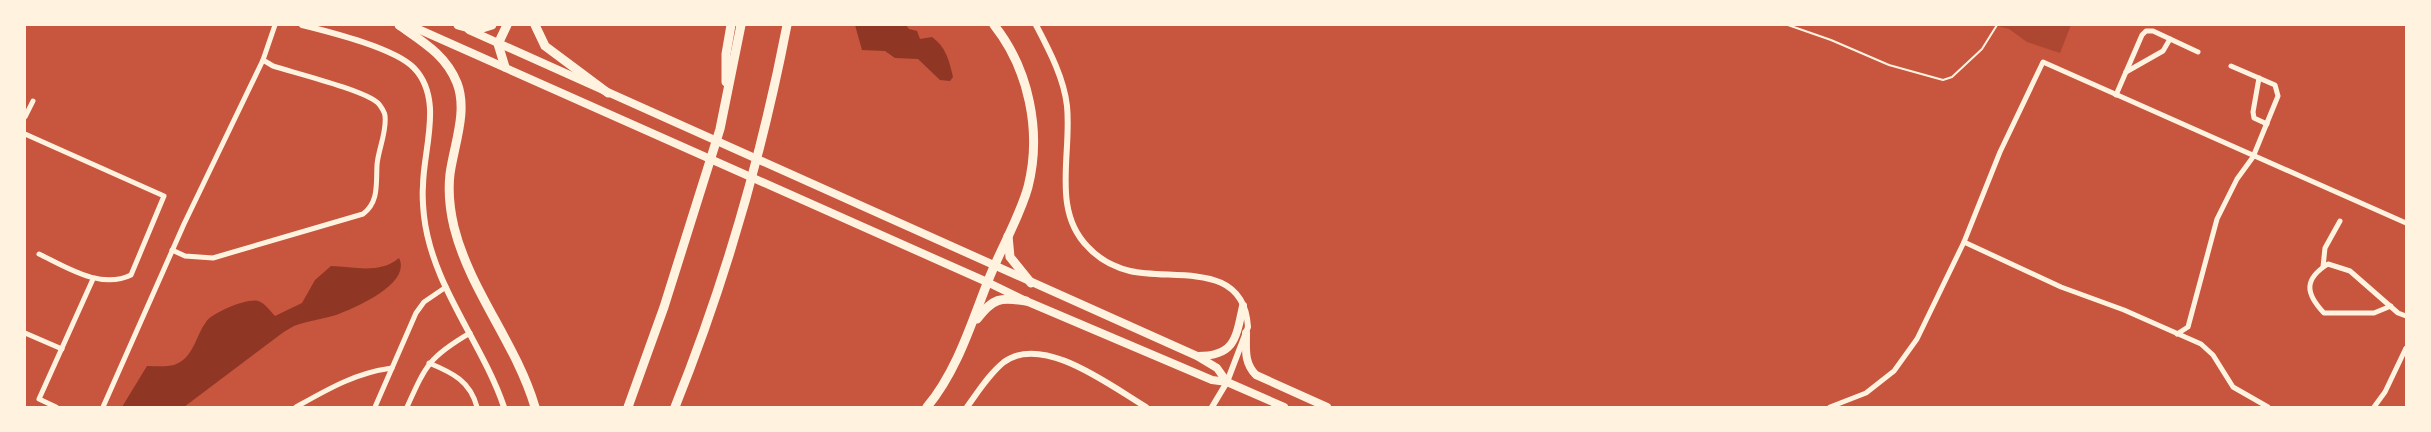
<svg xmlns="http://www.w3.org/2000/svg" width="2431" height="432" viewBox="0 0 2431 432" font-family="'Open Sans',sans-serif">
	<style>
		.green { fill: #ae4732 }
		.water { fill: #8f3625 }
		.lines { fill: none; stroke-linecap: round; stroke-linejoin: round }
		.path { stroke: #fff3e0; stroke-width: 2 }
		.minor { stroke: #fff3e0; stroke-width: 5 }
		.tertiary { stroke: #fff3e0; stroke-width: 6 }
		.primary { stroke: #fff3e0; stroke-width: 8 }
		.motorway { stroke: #fff3e0; stroke-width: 9 }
	</style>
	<rect width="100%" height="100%" fill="#c8553d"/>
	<!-- green -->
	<polygon class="green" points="1992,25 2071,25 2060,53 2027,42 2009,29"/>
	<!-- water -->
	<g class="water">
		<path d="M 855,25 L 906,25 L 909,29 L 917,31 L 920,39 L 932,37 C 946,47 949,60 953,77 L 950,81 L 940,80 L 918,59 L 895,58 L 885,51 L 862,50 Z"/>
		<path d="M 399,258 C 412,284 354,308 336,315 C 322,319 307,321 294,326 C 290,328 285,331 281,334 L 184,407 L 122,407 L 147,366 C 155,366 166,367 174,365 C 194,358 195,337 206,322 C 212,313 247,298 258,301 C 265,303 270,311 275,316 L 302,303 L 315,280 L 331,266 C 354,267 381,274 399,258 Z"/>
	</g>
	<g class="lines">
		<!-- path -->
		<polyline class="path" points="1788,25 1831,40 1889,65 1943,80 1952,77 1982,49 1997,25"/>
		<!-- minor -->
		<g class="minor">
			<polyline points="2126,72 2163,51 2170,39"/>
			<polyline points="2259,78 2253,112 2254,118 2267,124"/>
			<polyline points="2116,95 2142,35 2146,31 2153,31 2198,52"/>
			<polyline points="25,117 33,101"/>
			<path d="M 25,134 L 164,196 L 131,275 C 101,290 66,267 39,254"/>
			<polyline points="1964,242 2061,287 2124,310 2201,344 2213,355 2233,387 2268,407"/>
			<path d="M 172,250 L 185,256 L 213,258 L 363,214 C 379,202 376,184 377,165 C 378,150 387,132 385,116 C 385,113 381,106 378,103 C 364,90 295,73 273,66 L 263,60"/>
			<polyline points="2323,267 2325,248 2340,221"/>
			<path d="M 2391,306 L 2374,313 L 2324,313 C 2305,293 2304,279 2328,264 L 2350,271 L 2398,313 L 2406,316"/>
			<polyline points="25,333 62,349"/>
			<polyline points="2177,334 2188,327 2217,219 2237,179 2253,157 2278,96 2275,85 2231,66"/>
			<path d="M 429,363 C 453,373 470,381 477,407"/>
			<polyline points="56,407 39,399 93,279"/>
			<polyline points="103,407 184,224 263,60 275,25"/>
			<path d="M 296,407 C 328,389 355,373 392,368"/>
			<polyline points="375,407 416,313 424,302 446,287"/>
			<path d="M 407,407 C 426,365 429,357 470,333"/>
			<polyline points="1830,407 1866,393 1894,371 1917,339 1964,242 2000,152 2043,62 2406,223"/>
			<polyline points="2374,407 2385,392 2406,348"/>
		</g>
		<!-- tertiary -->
		<g class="tertiary">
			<path d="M 302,25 C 330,32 395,48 414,68 C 444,99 423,150 423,186 C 422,196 423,206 424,216 C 432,286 482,342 504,407"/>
			<path d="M 1036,25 C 1049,50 1064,78 1067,106 C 1072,153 1051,210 1088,247 C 1099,259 1114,267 1130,271 C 1174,281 1244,260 1248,327 L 1227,382 L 1212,407"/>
			<path d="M 967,407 C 978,392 989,374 1004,362 C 1043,333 1112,387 1146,407"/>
		</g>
		<!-- primary -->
		<g class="primary">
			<polyline points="409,25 987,282 1026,301 1212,380 1227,382 1284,407"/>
			<polyline points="469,30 1197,356 1217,368 1227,382"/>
			<path d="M 1246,333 C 1246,350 1244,363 1256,375 L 1327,407"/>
			<path d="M 1198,356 C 1235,356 1236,338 1243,306"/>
		</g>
		<!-- motorway -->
		<g class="motorway">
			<path d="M 399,25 C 423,42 446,55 457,83 C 468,111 454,145 450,174 C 448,191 450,210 454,227 C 470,291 516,343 535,407"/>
			<polyline points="458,25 476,30 492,25"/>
			<polyline points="535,25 545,46 608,93"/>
			<polyline points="505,67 498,44 507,25"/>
			<polyline points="726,82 726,54 731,25"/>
			<polyline points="1008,236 1010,257 1031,283"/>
			<path d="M 977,319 C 993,298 1000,297 1026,301"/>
			<polyline points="628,407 664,307 720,129 741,25"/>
			<path d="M 675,407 C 724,285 762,154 787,25"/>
			<path d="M 927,407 C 957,371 971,324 988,281 C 1000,250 1019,219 1028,187 C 1042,132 1029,69 994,25"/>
		</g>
	</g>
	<!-- border -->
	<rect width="2431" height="432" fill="none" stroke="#fff3e0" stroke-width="52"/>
</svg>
